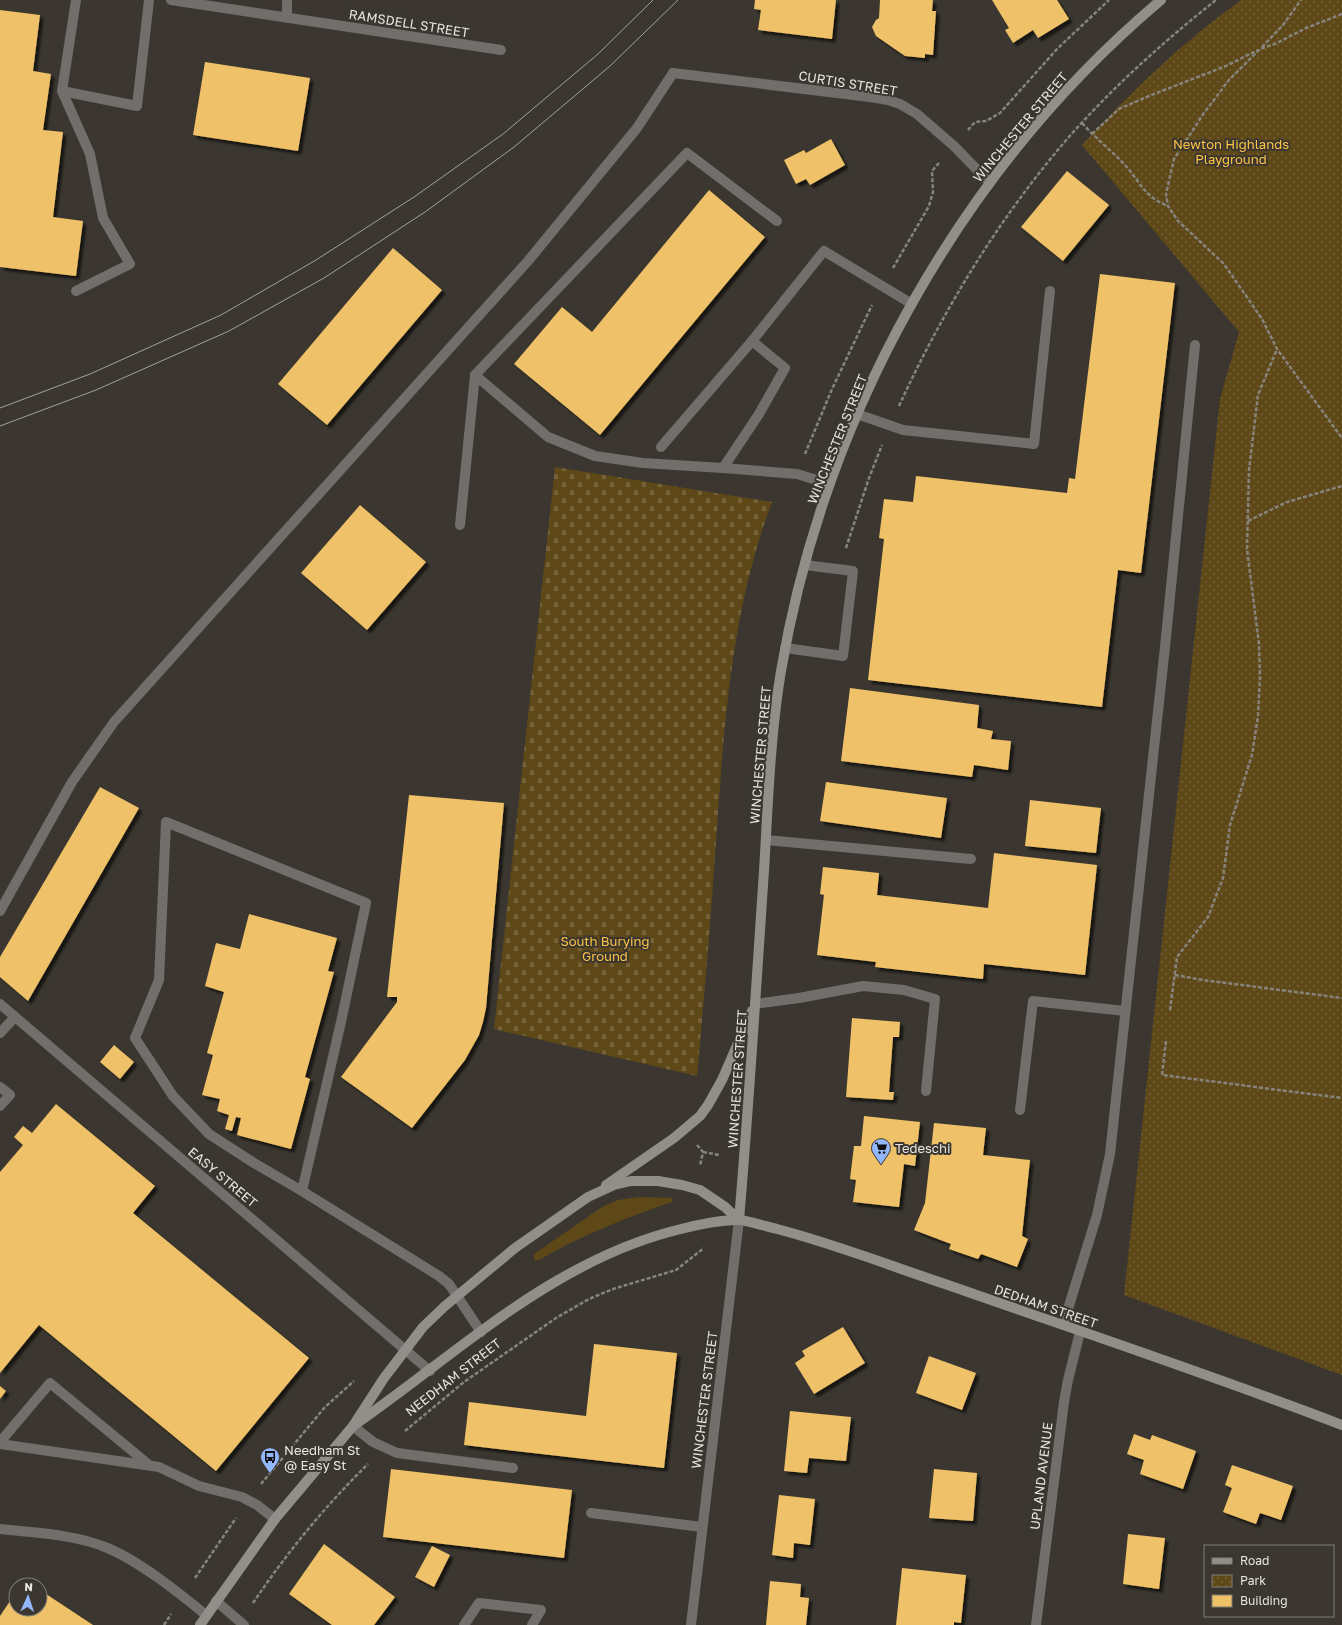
<svg xmlns="http://www.w3.org/2000/svg" width="1342" height="1625" viewBox="0 0 1342 1625" font-family="'Golos Text',sans-serif">
	<style>
		.grass { fill: #5e4818 }
		.cemetery { fill: url(#cemetery-stones) }
		.park { fill: url(#park-dots) }
		.building { fill: #efc167; filter: url(#shadow) }
		.lines { fill: none; stroke-linecap: round; stroke-linejoin: round }
		.path { stroke: #87847e; stroke-width: 2.5; stroke-dasharray: 4 2; stroke-linecap: butt }
		.service { stroke: #716f6c; stroke-width: 10 }
		.minor { stroke: #716f6c; stroke-width: 10 }
		.tertiary { stroke: #716f6c; stroke-width: 10 }
		.secondary { stroke: #928e89; stroke-width: 10 }
		.tram { stroke: #a4a19b; stroke-width: 1 }
		.labels { text-anchor: middle; dominant-baseline: central; stroke-width: 4; stroke-linejoin: round; paint-order: stroke }
		.street-label { font-size: 13px; fill: #e7e5e0; stroke: #3b3730 }
		.park-label { font-size: 13px; fill: #fcc345; stroke: #3b3730 }
		.poi-label { font-size: 13px; fill: #e7e5e0; stroke: #3b3730; text-anchor: start }
	</style>
	<defs>
		<pattern id="cemetery-stones" width="16" height="16" patternUnits="userSpaceOnUse"><rect width="16" height="16" fill="#5e4818"/><path d="M2 7V4a2 2 0 0 1 4 0v3zM10 15v-3a2 2 0 0 1 4 0v3z" fill="#756239"/></pattern>
		<pattern id="park-dots" width="8" height="8" patternUnits="userSpaceOnUse"><rect width="8" height="8" fill="#5e4818"/><path d="M2 2h.1M6 6h.1" fill="none" stroke="#756239" stroke-width="1.8" stroke-linecap="round"/></pattern>
		<filter id="shadow"><feDropShadow dx="3.5" dy="3.5" stdDeviation="1" flood-color="#0009"/></filter>
	</defs>
	<rect width="100%" height="100%" fill="#3b3730"/>
	<!-- grass -->
	<path class="grass" d="M 640,1197 L 672,1198 L 672,1202 C 626,1218 581,1235 539,1260 L 534,1260 L 534,1254 L 537,1252 L 602,1207 L 618,1200 Z"/>
	<!-- cemetery -->
	<path class="cemetery" d="M 555,467 L 772,502 C 731,611 724,726 716,841 C 711,919 704,998 697,1076 L 494,1029 Z"/>
	<!-- park -->
	<path class="park" d="M 1241,0 L 1342,0 L 1342,1375 L 1124,1295 L 1220,399 L 1239,332 L 1082,145 C 1130,92 1183,42 1241,0 Z"/>
	<!-- building -->
	<g class="building">
		<polygon points="755,0 836,0 832,39 758,30 761,10 754,9"/>
		<polygon points="880,0 933,0 932,11 936,11 933,55 925,54 925,58 905,56 876,36 872,27 876,20 879,18"/>
		<polygon points="992,0 1057,0 1069,19 1038,38 1033,30 1013,43 1005,30 1009,28"/>
		<polygon points="0,10 40,15 33,71 51,74 43,130 63,132 53,217 83,221 76,276 0,267"/>
		<polygon points="205,62 310,78 298,151 193,135"/>
		<polygon points="831,139 845,165 810,185 806,179 796,184 784,160 804,150 806,153"/>
		<polygon points="1067,171 1109,205 1063,261 1021,227"/>
		<polygon points="709,190 765,237 600,435 514,364 562,307 592,332"/>
		<polygon points="393,248 442,290 327,425 278,384"/>
		<polygon points="1100,274 1175,283 1141,573 1118,570 1102,707 868,680 884,539 879,538 884,499 913,502 916,476 1067,493 1069,478 1075,479"/>
		<polygon points="360,505 426,562 367,630 301,573"/>
		<polygon points="850,688 979,705 977,728 993,731 991,739 1011,741 1008,770 974,765 972,777 841,761"/>
		<polygon points="826,782 947,798 941,838 820,821"/>
		<polygon points="100,787 139,808 28,1001 0,977 0,957"/>
		<polygon points="409,795 504,803 486,1008 483,1022 479,1035 465,1060 412,1128 341,1077 397,1002 397,997 387,997"/>
		<polygon points="1030,800 1101,808 1096,853 1025,846"/>
		<polygon points="994,853 1097,865 1085,975 984,964 983,979 875,967 876,962 817,955 824,895 820,894 823,867 879,873 877,895 988,908"/>
		<polygon points="249,914 337,938 328,971 334,972 305,1077 310,1079 291,1149 237,1135 241,1118 236,1117 232,1131 225,1129 229,1115 217,1111 220,1099 202,1095 213,1055 207,1053 224,992 205,986 216,943 240,949"/>
		<polygon points="852,1018 900,1022 899,1037 893,1037 889,1092 894,1092 893,1100 846,1097"/>
		<polygon points="114,1045 134,1062 120,1079 100,1062"/>
		<polygon points="56,1104 155,1186 133,1213 309,1358 216,1471 39,1325 0,1373 0,1172 23,1145 14,1137 23,1126 32,1133"/>
		<polygon points="864,1116 920,1122 915,1166 904,1164 899,1207 853,1202 856,1180 850,1179 854,1146 861,1146"/>
		<polygon points="934,1123 986,1128 983,1155 1030,1160 1022,1236 1028,1239 1017,1267 981,1254 978,1259 949,1249 951,1244 914,1230 925,1203"/>
		<polygon points="843,1327 865,1363 814,1394 795,1363 805,1356 802,1351"/>
		<polygon points="594,1344 677,1353 664,1468 464,1445 469,1402 586,1416"/>
		<polygon points="929,1356 976,1373 962,1410 916,1393"/>
		<polygon points="0,1386 6,1391 0,1399"/>
		<polygon points="790,1411 851,1417 846,1461 809,1458 807,1473 784,1471"/>
		<polygon points="1134,1434 1150,1440 1152,1435 1196,1451 1183,1489 1140,1474 1144,1460 1127,1454"/>
		<polygon points="1232,1465 1293,1486 1281,1520 1260,1513 1256,1524 1223,1512 1232,1488 1225,1485"/>
		<polygon points="391,1469 572,1490 564,1558 383,1537"/>
		<polygon points="934,1469 977,1473 973,1521 929,1518"/>
		<polygon points="779,1495 815,1499 810,1545 794,1543 793,1558 772,1555"/>
		<polygon points="1128,1534 1165,1538 1159,1589 1123,1584"/>
		<polygon points="324,1544 395,1597 374,1625 332,1625 289,1594"/>
		<polygon points="432,1546 450,1555 434,1587 415,1577"/>
		<polygon points="902,1568 966,1575 961,1623 954,1622 954,1625 896,1625"/>
		<polygon points="24,1579 33,1585 20,1585"/>
		<polygon points="770,1581 801,1584 800,1597 809,1598 806,1625 766,1625"/>
		<polygon points="40,1590 93,1625 0,1625 0,1616 16,1592 16,1609 40,1609"/>
	</g>
	<g class="lines">
		<!-- path -->
		<g class="path">
			<polyline points="1342,14 1306,28 1275,44 1260,49 1229,80 1204,113 1174,159 1166,194 1168,206 1178,221 1224,264 1262,319 1277,349 1342,438"/>
			<polyline points="1262,47 1283,25 1301,0"/>
			<path d="M 1082,123 C 1095,138 1111,150 1124,164 C 1140,181 1144,197 1168,206"/>
			<polyline points="968,130 975,122 986,121 1000,113 1057,49 1109,0"/>
			<polyline points="1092,134 1119,109 1149,96 1226,66 1258,50"/>
			<polyline points="893,268 929,206 933,192 932,171 939,163"/>
			<path d="M 899,406 C 943,310 999,218 1068,138 C 1113,87 1163,42 1216,0"/>
			<polyline points="805,454 832,389 872,305"/>
			<polyline points="1248,521 1287,502 1342,486"/>
			<polyline points="846,548 869,478 882,445"/>
			<polyline points="1175,975 1203,980 1342,998"/>
			<polyline points="1170,1010 1177,957 1208,917 1223,878 1230,825 1252,755 1258,716 1260,677 1259,644 1247,549 1249,470 1258,395 1277,349"/>
			<polyline points="1166,1041 1162,1075 1342,1098"/>
			<polyline points="697,1145 703,1152 700,1166"/>
			<polyline points="703,1152 719,1155"/>
			<polyline points="405,1431 464,1382 556,1318 589,1299 613,1289 676,1270 704,1248"/>
			<polyline points="261,1484 325,1407 354,1381"/>
			<polyline points="195,1578 236,1518"/>
			<path d="M 253,1603 C 286,1554 325,1506 368,1464"/>
			<polyline points="164,1625 171,1614"/>
		</g>
		<!-- service -->
		<g class="service">
			<polyline points="76,0 62,91 137,106 149,0"/>
			<polyline points="287,0 287,17"/>
			<polyline points="62,91 90,154 103,218 130,264 76,291"/>
			<polyline points="752,341 785,368 759,414 723,468 797,474 830,484"/>
			<polyline points="475,375 548,437 595,456 643,463 723,468"/>
			<polyline points="857,414 903,430 1034,444 1050,291"/>
			<polyline points="661,447 752,341 824,251 912,304"/>
			<polyline points="460,525 475,375 687,153 777,221"/>
			<polyline points="785,648 843,656 853,571 805,565"/>
			<polyline points="766,840 971,859"/>
			<polyline points="0,911 72,782 114,722 528,261 637,128 673,73"/>
			<polyline points="755,1004 799,998 863,986 904,990 935,999 926,1091"/>
			<polyline points="0,1033 15,1017"/>
			<polyline points="0,1087 10,1095 0,1106"/>
			<polyline points="1020,1110 1033,1001 1125,1011"/>
			<polyline points="302,1191 254,1163 209,1134 173,1096 135,1038 159,980 166,822 366,903 341,1022 302,1191 439,1276 449,1284 481,1332"/>
			<polyline points="1063,1325 1097,1215 1110,1154 1165,647 1195,345"/>
			<polyline points="353,1426 373,1442 397,1453 513,1468"/>
			<polyline points="0,1442 50,1383 148,1464"/>
			<polyline points="0,1444 159,1467 199,1486 242,1497 257,1505 275,1519"/>
			<polyline points="591,1513 702,1527"/>
			<path d="M 0,1529 C 34,1533 73,1534 105,1547 C 138,1560 178,1592 206,1615"/>
			<polyline points="216,1601 244,1625"/>
			<polyline points="464,1625 479,1603 541,1610 532,1625"/>
		</g>
		<!-- minor -->
		<g class="minor">
			<polyline points="171,0 501,50"/>
			<polyline points="673,73 870,97 888,100 900,104 917,114 954,146 990,183"/>
			<polyline points="0,1004 430,1371"/>
			<polyline points="1036,1625 1064,1402 1068,1380 1080,1332"/>
		</g>
		<!-- tertiary -->
		<polyline class="tertiary" points="691,1625 739,1220"/>
		<!-- secondary -->
		<g class="secondary">
			<polyline points="606,1185 674,1138 700,1116 708,1105 722,1080 752,1011"/>
			<path d="M 739,1220 C 749,1104 756,988 764,871 C 768,804 770,737 781,671 C 825,413 962,168 1161,0"/>
			<path d="M 353,1426 C 457,1354 554,1259 681,1229 C 696,1225 725,1219 740,1220 C 752,1222 765,1226 777,1229 C 835,1244 891,1266 948,1285 C 1079,1331 1212,1375 1342,1425"/>
			<polyline points="200,1625 275,1519 353,1426 384,1378 423,1327 445,1306 515,1248 588,1197 614,1185 631,1181 658,1181 682,1185 700,1190 725,1207 739,1220"/>
		</g>
		<!-- tram -->
		<g class="tram">
			<polyline points="0,408 90,374 221,315 316,260 414,197 503,134 598,54 653,0"/>
			<polyline points="0,426 96,390 229,331 324,278 425,212 514,147 610,66 678,0"/>
		</g>
	</g>
	<!-- icons -->
	<defs>
		<symbol id="supermarket-pin" viewBox="-11 -11 22 30"><path d="M0 17L-7.5 6A9.5 9.5 0 1 1 7.5 6Z" fill="#93b7fd" stroke="#3b3730"/><path d="M-6-5.5h2.5l.6 2H6L4.5 2H-2.5L-4.4-4H-6ZM-1.5 3.2a1.3 1.3 0 1 0 .1 0ZM3 3.2a1.3 1.3 0 1 0 .1 0Z" fill="#111"/></symbol>
		<symbol id="bus-pin" viewBox="-11 -11 22 30"><path d="M0 17L-7.5 6A9.5 9.5 0 1 1 7.5 6Z" fill="#93b7fd" stroke="#3b3730"/><path d="M-5-6H5V4H4V6H2V4H-2V6H-4V4H-5ZM-3.5-4V0h7V-4ZM-3.5 1.2v1.5H-2V1.2ZM2 1.2v1.5H3.5V1.2Z" fill="#111"/></symbol>
	</defs>
	<g fill-rule="evenodd">
		<use href="#supermarket-pin" x="870" y="1137" width="22" height="30"/>
		<use href="#bus-pin" x="259" y="1446" width="22" height="30"/>
	</g>
	<g class="labels">
		<!-- street labels -->
		<g class="street-label">
			<text transform="translate(409 23) rotate(9)">RAMSDELL STREET</text>
			<text transform="translate(848 83) rotate(9)">CURTIS STREET</text>
			<text transform="translate(1020 127) rotate(-50)">WINCHESTER STREET</text>
			<text transform="translate(837 439) rotate(-68)">WINCHESTER STREET</text>
			<text transform="translate(760 755) rotate(-85)">WINCHESTER STREET</text>
			<text transform="translate(737 1079) rotate(-86)">WINCHESTER STREET</text>
			<text transform="translate(223 1177) rotate(40)">EASY STREET</text>
			<text transform="translate(1046 1306) rotate(19)">DEDHAM STREET</text>
			<text transform="translate(453 1377) rotate(-38)">NEEDHAM STREET</text>
			<text transform="translate(704 1400) rotate(-83)">WINCHESTER STREET</text>
			<text transform="translate(1041 1476) rotate(-83)">UPLAND AVENUE</text>
		</g>
		<!-- park labels -->
		<g class="park-label">
			<text x="1231" y="144">Newton Highlands<tspan x="1231" dy="15">Playground</tspan></text>
			<text x="605" y="941">South Burying<tspan x="605" dy="15">Ground</tspan></text>
		</g>
		<!-- poi labels -->
		<g class="poi-label">
			<text x="895" y="1148">Tedeschi</text>
			<text x="284" y="1450">Needham St<tspan x="284" dy="15">@ Easy St</tspan></text>
		</g>
	</g>
	<!-- legend -->
	<rect x="1204" y="1545" width="130" height="72" fill="#3b3730" stroke="#807d76"/>
	<rect x="1212" y="1558" width="20" height="6" fill="#928e89" stroke="#807d76"/>
	<text x="1240" y="1565" font-size="12" fill="#e7e5e0">Road</text>
	<rect x="1212" y="1575" width="20" height="12" fill="url(#park-dots)" stroke="#807d76"/>
	<text x="1240" y="1585" font-size="12" fill="#e7e5e0">Park</text>
	<rect x="1212" y="1595" width="20" height="12" fill="#efc167" stroke="#807d76"/>
	<text x="1240" y="1605" font-size="12" fill="#e7e5e0">Building</text>
	<!-- north arrow -->
	<g transform="translate(28 1597) rotate(3)"><circle r="19" fill="#3b3730" stroke="#807d76"/>
	<path d="M0-3L7 15L0 10L-7 15Z" fill="#93b7fd"/>
	<text y="-6" font-size="11" font-weight="bold" text-anchor="middle" fill="#e7e5e0">N</text>
	</g>
</svg>
